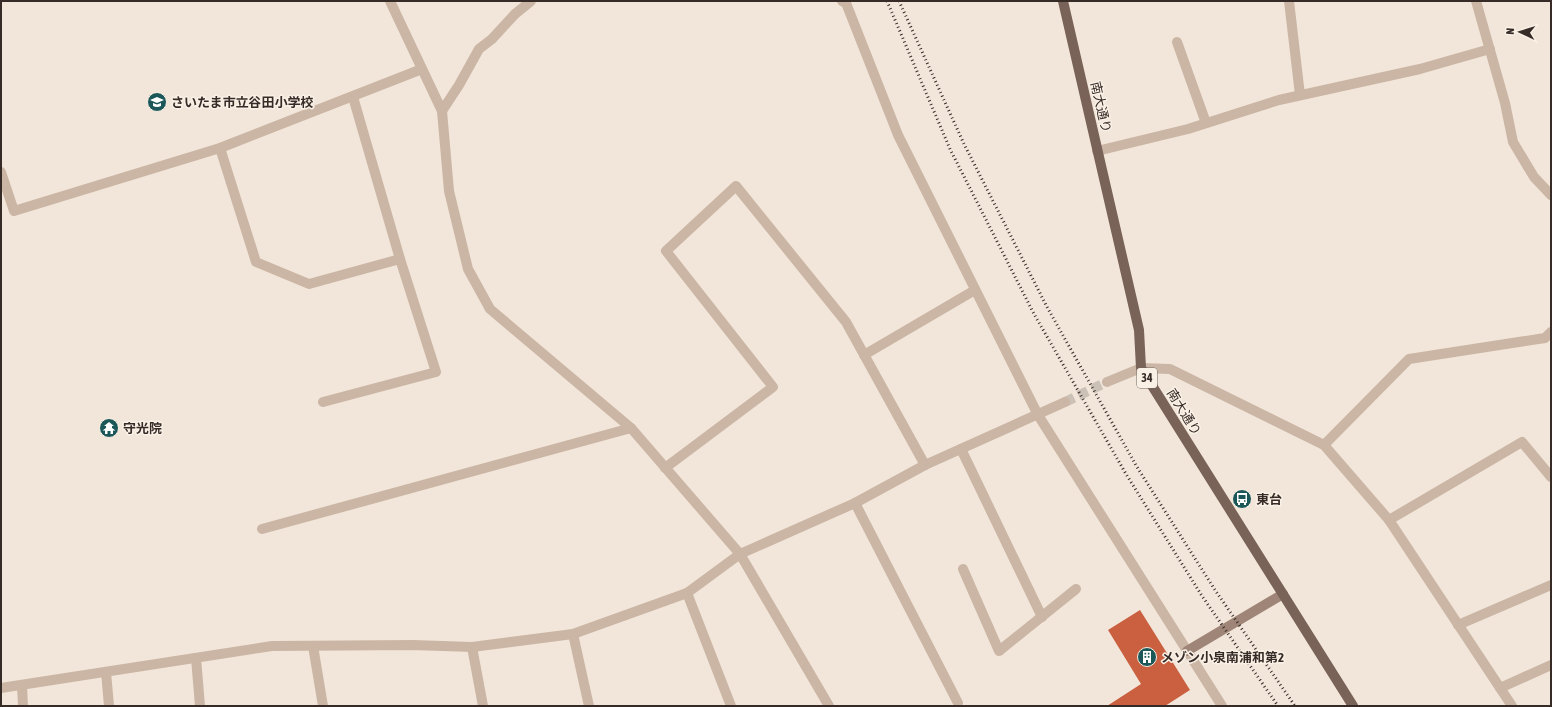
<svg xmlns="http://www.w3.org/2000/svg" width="1552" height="707" viewBox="0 0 1552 707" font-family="'Asap Condensed','Noto Sans JP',sans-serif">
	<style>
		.building { fill: #ca6040 }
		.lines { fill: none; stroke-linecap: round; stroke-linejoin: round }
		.street-tunnel { stroke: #ccc1b6; stroke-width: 10; stroke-dasharray: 10 5; stroke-linecap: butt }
		.lane { stroke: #cbb6a5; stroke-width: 10 }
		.street { stroke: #cbb6a5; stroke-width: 10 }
		.secondary { stroke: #9e8577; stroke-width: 10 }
		.primary { stroke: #796257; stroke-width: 10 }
		.rail { stroke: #362b27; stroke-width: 3; stroke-dasharray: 1 3; stroke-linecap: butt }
		.labels { text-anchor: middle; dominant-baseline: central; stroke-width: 3; stroke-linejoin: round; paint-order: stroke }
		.shield { fill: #faf1e6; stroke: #716660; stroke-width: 1 }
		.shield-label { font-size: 12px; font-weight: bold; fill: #362b27 }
		.poi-label { font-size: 13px; font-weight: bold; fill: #362b27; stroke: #faf1e6; text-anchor: start }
		.street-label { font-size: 13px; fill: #362b27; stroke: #faf1e6 }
	</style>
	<rect width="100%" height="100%" fill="#f2e6da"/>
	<!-- building -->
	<polygon class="building" points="1140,610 1190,690 1165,706 1107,706 1141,684 1108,630"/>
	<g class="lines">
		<!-- street-tunnel -->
		<polyline class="street-tunnel" points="1065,402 1107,382"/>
		<!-- lane -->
		<g class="lane">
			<polyline points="442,111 459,85 479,49 492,39 515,14 531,1"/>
			<polyline points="220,148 256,262 309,284 400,259"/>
			<polyline points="323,402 436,372 400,259 353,97"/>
			<polyline points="961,449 1042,617"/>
			<polyline points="963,569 999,651 1076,589"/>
			<polyline points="106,672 109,706"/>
			<polyline points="22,685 23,706"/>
			<polyline points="1500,688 1551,665"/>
		</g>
		<!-- street -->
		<g class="street">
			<polyline points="390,1 442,111 449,191 468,269 490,309 631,428 740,554 829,706"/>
			<polyline points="842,1 846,3 898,135 1038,415 1222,706"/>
			<polyline points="1289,1 1300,95"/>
			<polyline points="1476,1 1505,103 1513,142 1534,177 1551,195"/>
			<polyline points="1177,42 1206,123"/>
			<polyline points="1097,151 1188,129 1279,100 1420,69 1490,49"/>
			<polyline points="1,172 14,211 220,148 422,69"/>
			<polyline points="864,355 975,290"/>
			<polyline points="1107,382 1141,368 1170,369 1324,445 1389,520 1512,706"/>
			<polyline points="1324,445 1409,359 1545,338 1551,332"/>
			<polyline points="665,468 773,387 666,251 736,186 846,322 925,465"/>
			<polyline points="855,503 958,703"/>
			<polyline points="1389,520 1522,442 1551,477"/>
			<polyline points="262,529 631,428"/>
			<polyline points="687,593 731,706"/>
			<polyline points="1458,625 1551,585"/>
			<polyline points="573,634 589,706"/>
			<polyline points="313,646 323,706"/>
			<polyline points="472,647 483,706"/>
			<polyline points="196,658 200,706"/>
			<polyline points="1,688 272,646 413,645 472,647 573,634 687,593 740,554 855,503 925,465 1065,402"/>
		</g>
		<!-- secondary -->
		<polyline class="secondary" points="1187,651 1283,594"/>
		<!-- primary -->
		<polyline class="primary" points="1063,1 1139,330 1141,368 1353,706"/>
		<!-- rail -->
		<g class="rail">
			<polyline points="887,1 950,149 1034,314 1126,474 1202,596 1278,706"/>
			<polyline points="899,1 964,144 1047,307 1137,467 1215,590 1295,706"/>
		</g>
	</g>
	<!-- icons -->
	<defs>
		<symbol id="school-disc" viewBox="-11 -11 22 22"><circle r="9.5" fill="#1b5659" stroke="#faf1e6"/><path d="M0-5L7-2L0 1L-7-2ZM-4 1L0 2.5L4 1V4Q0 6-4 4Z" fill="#fff"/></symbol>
		<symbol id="temple-disc" viewBox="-11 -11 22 22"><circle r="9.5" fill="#1b5659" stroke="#faf1e6"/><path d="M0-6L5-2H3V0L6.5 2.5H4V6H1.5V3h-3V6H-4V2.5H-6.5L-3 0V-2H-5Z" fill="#fff"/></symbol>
		<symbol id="bus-disc" viewBox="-11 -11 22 22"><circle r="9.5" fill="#1b5659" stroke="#faf1e6"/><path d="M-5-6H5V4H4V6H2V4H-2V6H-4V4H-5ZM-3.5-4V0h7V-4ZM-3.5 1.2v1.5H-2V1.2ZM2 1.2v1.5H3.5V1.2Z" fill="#fff"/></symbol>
		<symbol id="building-disc" viewBox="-11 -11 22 22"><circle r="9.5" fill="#1b5659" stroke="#faf1e6"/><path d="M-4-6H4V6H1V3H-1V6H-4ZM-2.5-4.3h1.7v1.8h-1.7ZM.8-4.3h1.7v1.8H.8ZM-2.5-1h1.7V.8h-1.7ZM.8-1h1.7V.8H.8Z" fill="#fff"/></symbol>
	</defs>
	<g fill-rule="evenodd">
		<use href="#school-disc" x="146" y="91" width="22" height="22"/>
		<use href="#temple-disc" x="98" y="417" width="22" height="22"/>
		<use href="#bus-disc" x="1231" y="488" width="22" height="22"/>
		<use href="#building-disc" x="1136" y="646" width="22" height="22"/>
	</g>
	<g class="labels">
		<!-- shield labels -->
		<rect class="shield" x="1137" y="368" width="20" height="20" rx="3"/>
		<g class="shield-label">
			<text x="1147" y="378">34</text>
		</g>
		<!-- poi labels -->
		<g class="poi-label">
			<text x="171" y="102">さいたま市立谷田小学校</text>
			<text x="123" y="428">守光院</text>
			<text x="1256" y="499">東台</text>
			<text x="1161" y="657">メゾン小泉南浦和第2</text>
		</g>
		<!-- street labels -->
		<g class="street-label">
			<text transform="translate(1101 107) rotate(77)">南大通り</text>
			<text transform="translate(1184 412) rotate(58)">南大通り</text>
		</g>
	</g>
	<!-- border -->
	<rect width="1552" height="707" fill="none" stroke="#362b27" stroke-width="4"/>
	<!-- north arrow -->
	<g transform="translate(1520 32) rotate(274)" stroke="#faf1e6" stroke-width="3" paint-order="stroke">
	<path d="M0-3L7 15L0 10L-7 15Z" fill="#362b27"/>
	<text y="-6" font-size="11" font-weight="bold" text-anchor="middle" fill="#362b27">N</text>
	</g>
</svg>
